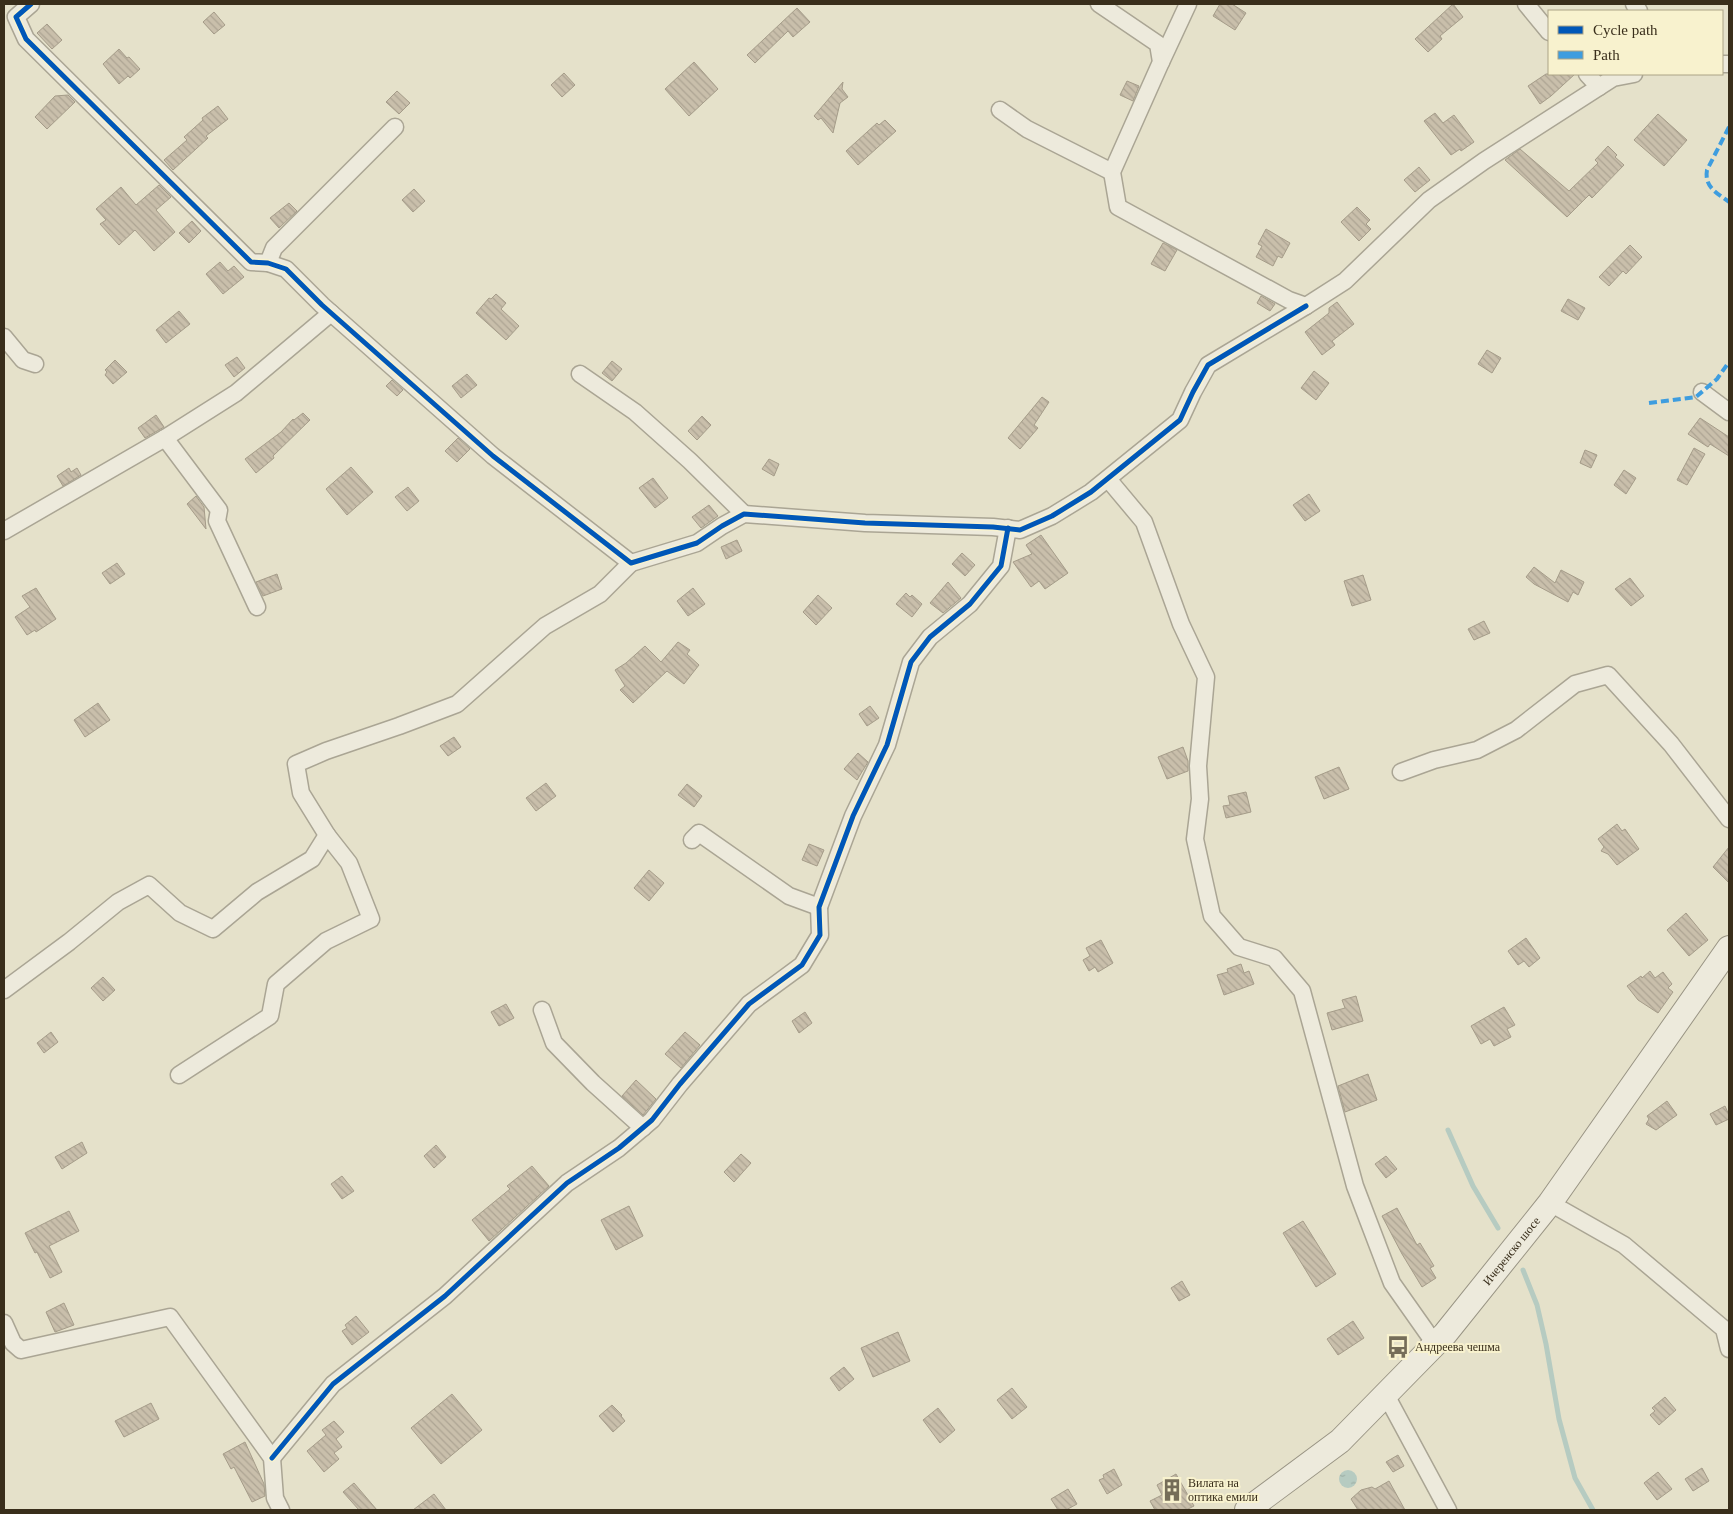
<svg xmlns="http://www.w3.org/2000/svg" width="1733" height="1514" viewBox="0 0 1733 1514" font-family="Georgia,serif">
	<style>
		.water { fill: url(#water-ripples) }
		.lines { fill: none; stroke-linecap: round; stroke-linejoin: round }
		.stream { stroke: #b6cbc1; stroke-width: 5 }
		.building { fill: url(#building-back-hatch); stroke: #a59c89 }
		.street-casing { stroke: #aaa594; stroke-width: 19 }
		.secondary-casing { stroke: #999484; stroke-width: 26 }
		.street { stroke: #edeadc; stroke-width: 16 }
		.secondary { stroke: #edeadc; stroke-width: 24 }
		.quiet { stroke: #3e9ddf; stroke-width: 4; stroke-dasharray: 8 4; stroke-linecap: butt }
		.cycleway-casing { stroke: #f8f2ce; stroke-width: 8 }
		.cycleway { stroke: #0057b8; stroke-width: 5 }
		.labels { text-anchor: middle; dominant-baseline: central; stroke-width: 4; stroke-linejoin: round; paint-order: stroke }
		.street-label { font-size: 12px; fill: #392e1b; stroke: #f8f2ce }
		.poi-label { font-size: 12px; fill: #392e1b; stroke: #f8f2ce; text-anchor: start }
	</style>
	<defs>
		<pattern id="water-ripples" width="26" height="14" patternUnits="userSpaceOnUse" patternTransform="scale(1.25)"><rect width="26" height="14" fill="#b6cbc1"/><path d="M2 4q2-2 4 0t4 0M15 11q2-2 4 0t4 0" fill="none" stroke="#9dafa5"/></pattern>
		<pattern id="building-back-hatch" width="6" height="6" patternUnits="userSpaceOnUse" patternTransform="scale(1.25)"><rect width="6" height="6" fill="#c9bfab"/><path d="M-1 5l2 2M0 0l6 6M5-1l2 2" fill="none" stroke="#ada493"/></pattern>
	</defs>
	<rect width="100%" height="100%" fill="#e5e1ca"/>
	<!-- water -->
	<circle class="water" cx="1348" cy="1479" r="9"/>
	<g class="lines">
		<!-- stream -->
		<g class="stream">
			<polyline points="1448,1130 1473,1186 1498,1228"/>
			<polyline points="1523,1270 1537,1305 1546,1344 1559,1419 1575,1478 1593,1510"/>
		</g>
	</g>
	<!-- building -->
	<g class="building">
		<polygon points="1220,4 1232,4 1246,13 1235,30 1213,16"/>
		<polygon points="1453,4 1463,17 1440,36 1442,39 1428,52 1415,39"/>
		<polygon points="797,8 810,22 793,37 788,31 755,63 747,55"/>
		<polygon points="214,12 225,25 214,34 203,22"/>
		<polygon points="47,24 62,40 52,49 37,33"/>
		<polygon points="119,49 127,58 129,57 140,69 130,78 128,76 119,84 103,64"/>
		<polygon points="694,62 718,89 689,116 665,89"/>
		<polygon points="564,73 575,85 562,97 551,85"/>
		<polygon points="1546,74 1575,74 1551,96 1540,104 1528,86"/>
		<polygon points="1127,81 1139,86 1133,101 1120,95"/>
		<polygon points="843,82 842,89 848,97 840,103 833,133 821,118 818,120 814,116"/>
		<polygon points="397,91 410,103 399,114 386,102"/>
		<polygon points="68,95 75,102 47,129 35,117 55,96"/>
		<polygon points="218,106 228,119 206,136 208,138 173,170 164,160 187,140 184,137 203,120 202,118"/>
		<polygon points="1435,113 1443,123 1454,115 1474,142 1461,151 1460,149 1451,155 1424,121"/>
		<polygon points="1658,114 1687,140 1664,166 1634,140"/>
		<polygon points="885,120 896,131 858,165 846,151 877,123 879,125"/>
		<polygon points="1608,146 1617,155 1615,157 1624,165 1592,198 1589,195 1567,217 1505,160 1520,149 1569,191 1598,163 1595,160"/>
		<polygon points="1419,167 1430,180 1415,192 1404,180"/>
		<polygon points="159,185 171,197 156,210 175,232 154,251 135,230 119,245 100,224 106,220 96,209 121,187 136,205"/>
		<polygon points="414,189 425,201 413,212 402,200"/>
		<polygon points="289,203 297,211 279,228 270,218"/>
		<polygon points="1357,207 1370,220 1366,224 1371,229 1359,241 1341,222"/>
		<polygon points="192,221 201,231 189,243 179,233"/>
		<polygon points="1266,229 1290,243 1282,258 1278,256 1273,266 1256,257 1262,246 1258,244"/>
		<polygon points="1163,243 1177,250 1165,271 1151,264"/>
		<polygon points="1630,245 1642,257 1626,274 1623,271 1609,286 1599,277"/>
		<polygon points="220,262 228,271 234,266 244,277 223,294 206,274"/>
		<polygon points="496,294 506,303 501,309 519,326 506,340 476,313 489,298 491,299"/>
		<polygon points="1261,296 1275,304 1270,311 1257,303"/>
		<polygon points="1568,299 1585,308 1578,320 1561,311"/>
		<polygon points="1337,302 1354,324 1332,341 1335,345 1322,355 1305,332 1329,313 1329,308"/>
		<polygon points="179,311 190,324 166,343 156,330"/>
		<polygon points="1487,350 1501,358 1492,373 1478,364"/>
		<polygon points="237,357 245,368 234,377 225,365"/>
		<polygon points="115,360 127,372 113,384 105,375 107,372 105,370"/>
		<polygon points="612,361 622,369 612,381 602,373"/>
		<polygon points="1314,371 1329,383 1316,400 1301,388"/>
		<polygon points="467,374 477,385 461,398 452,386"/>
		<polygon points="392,380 403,390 397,396 386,386"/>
		<polygon points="1042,397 1049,402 1034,425 1038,428 1020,449 1008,438"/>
		<polygon points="303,413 310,420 273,456 274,458 256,473 245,459 281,432 293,419 294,420"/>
		<polygon points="156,415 164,427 145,438 138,428"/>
		<polygon points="702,416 711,425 697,440 688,431"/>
		<polygon points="1700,418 1729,437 1729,456 1710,444 1708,447 1688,434"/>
		<polygon points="458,438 470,449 457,462 445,451"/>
		<polygon points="1694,448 1705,454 1687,485 1677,480"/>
		<polygon points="1585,450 1597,455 1591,468 1580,463"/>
		<polygon points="769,459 779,464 774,476 762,469"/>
		<polygon points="351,467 373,492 347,515 326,489"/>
		<polygon points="69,468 71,472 77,468 81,475 63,486 57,476"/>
		<polygon points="1624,470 1636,478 1626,494 1614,485"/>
		<polygon points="653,478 668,498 655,508 639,488"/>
		<polygon points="408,487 419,501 407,511 395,497"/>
		<polygon points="1309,494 1320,511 1305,521 1293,505"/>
		<polygon points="196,496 204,507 206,529 187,504"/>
		<polygon points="709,505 718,516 701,528 692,517"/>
		<polygon points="1041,535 1068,573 1045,589 1039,581 1031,587 1013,562 1032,554 1026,545"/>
		<polygon points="737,540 742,551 726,559 721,547"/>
		<polygon points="962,553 975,565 965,576 952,564"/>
		<polygon points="117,563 125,574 110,584 102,573"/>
		<polygon points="1534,567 1555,583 1561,570 1584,582 1578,595 1573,592 1568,602 1534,584 1526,577"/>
		<polygon points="277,574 282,589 263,596 256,582"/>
		<polygon points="1363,575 1371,600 1352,606 1344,581"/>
		<polygon points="1630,578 1644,596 1631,606 1615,589"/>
		<polygon points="948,582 961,598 943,613 930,603"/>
		<polygon points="36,588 56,619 36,632 35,630 27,635 15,617 30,607 22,596"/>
		<polygon points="693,588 705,604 688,616 677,601"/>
		<polygon points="906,593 910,597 912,595 922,604 912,617 896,604"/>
		<polygon points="818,595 832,608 816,625 803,612"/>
		<polygon points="1484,621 1490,633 1474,640 1468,629"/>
		<polygon points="678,642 690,650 687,654 699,665 684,684 667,671 633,703 620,690 625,686 615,670 626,663 645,646 661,662"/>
		<polygon points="98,703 110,720 85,737 74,720"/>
		<polygon points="870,706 879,718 867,726 859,714"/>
		<polygon points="454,737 461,747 448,756 440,746"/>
		<polygon points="1183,747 1188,761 1188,771 1167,779 1158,757"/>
		<polygon points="858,753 868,762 857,780 844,769"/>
		<polygon points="1339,767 1349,789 1324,799 1315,777"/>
		<polygon points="546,783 556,796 536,811 526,798"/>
		<polygon points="687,784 702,796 694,807 678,795"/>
		<polygon points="1246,792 1251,812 1226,818 1223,806 1230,805 1228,796"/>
		<polygon points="1617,824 1622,831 1625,829 1639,849 1617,865 1608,854 1601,851 1604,847 1598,839"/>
		<polygon points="809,844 824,850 817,866 802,860"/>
		<polygon points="1729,847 1729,883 1713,867"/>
		<polygon points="649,870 664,883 649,901 634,888"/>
		<polygon points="1686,913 1708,940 1689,956 1667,930"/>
		<polygon points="1526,938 1540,958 1529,967 1524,961 1518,965 1508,951"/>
		<polygon points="1101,940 1113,963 1098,972 1095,967 1089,971 1083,960 1090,956 1086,948"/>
		<polygon points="1241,964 1244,973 1249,971 1254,984 1224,995 1217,975 1228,972 1227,969"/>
		<polygon points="1650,971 1655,978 1663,972 1672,984 1668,988 1673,992 1658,1013 1638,1000 1627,986 1641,976 1642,978"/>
		<polygon points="103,977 115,990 103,1001 91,988"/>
		<polygon points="1356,996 1363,1021 1332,1030 1327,1013 1345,1008 1342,1000"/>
		<polygon points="506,1004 514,1018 499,1026 491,1012"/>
		<polygon points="1504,1007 1515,1025 1507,1029 1511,1037 1494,1046 1490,1039 1481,1044 1471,1026"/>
		<polygon points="805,1012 812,1023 799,1033 792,1021"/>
		<polygon points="51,1032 58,1042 44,1053 37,1043"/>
		<polygon points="685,1032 700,1045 681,1068 665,1054"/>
		<polygon points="1368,1074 1377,1100 1345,1112 1338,1086"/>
		<polygon points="636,1080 656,1099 643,1115 622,1096"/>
		<polygon points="1667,1101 1677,1115 1656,1130 1646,1124 1649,1119 1647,1116"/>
		<polygon points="1725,1106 1729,1115 1729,1119 1716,1125 1710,1114"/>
		<polygon points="82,1142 87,1153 62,1169 55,1157"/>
		<polygon points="436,1145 446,1157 434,1168 424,1156"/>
		<polygon points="741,1154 751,1163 734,1182 724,1172"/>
		<polygon points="1386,1156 1397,1169 1386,1178 1375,1164"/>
		<polygon points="532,1166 549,1186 489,1241 472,1220 510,1189 507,1186"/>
		<polygon points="342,1176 354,1191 342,1199 331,1184"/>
		<polygon points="629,1206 643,1236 616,1250 601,1220"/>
		<polygon points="1397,1208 1417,1245 1420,1243 1434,1266 1430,1268 1436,1278 1422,1287 1402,1254 1382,1216"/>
		<polygon points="69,1211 79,1231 49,1246 62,1272 50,1278 37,1252 35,1253 25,1233"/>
		<polygon points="1303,1221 1336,1274 1316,1287 1283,1233"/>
		<polygon points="1182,1281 1190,1295 1179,1301 1171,1288"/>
		<polygon points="64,1303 74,1325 55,1332 46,1312"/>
		<polygon points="356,1316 369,1332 352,1345 342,1331 347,1328 345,1325"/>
		<polygon points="1353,1321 1364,1338 1338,1355 1327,1339"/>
		<polygon points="898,1332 910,1361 873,1377 861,1348"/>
		<polygon points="844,1367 854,1379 839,1391 830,1378"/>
		<polygon points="1012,1388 1027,1407 1012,1419 997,1400"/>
		<polygon points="452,1394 482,1430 441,1464 411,1428"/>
		<polygon points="1665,1397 1676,1410 1659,1425 1650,1415 1655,1411 1652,1408"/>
		<polygon points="151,1403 159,1419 124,1437 115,1421"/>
		<polygon points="612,1405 622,1415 621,1416 625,1421 613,1432 599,1416"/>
		<polygon points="938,1408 955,1430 940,1443 923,1420"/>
		<polygon points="334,1421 344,1432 336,1439 342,1447 334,1453 339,1459 324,1472 307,1451 326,1435 322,1430"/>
		<polygon points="245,1442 264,1484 265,1496 252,1502 234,1467 231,1469 223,1454"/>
		<polygon points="1398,1455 1404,1466 1393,1472 1386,1462"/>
		<polygon points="1702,1468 1709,1481 1693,1491 1685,1479"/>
		<polygon points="1114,1469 1122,1485 1107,1494 1099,1480 1104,1478 1103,1475"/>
		<polygon points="1658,1472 1672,1489 1657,1500 1644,1483"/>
		<polygon points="1176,1474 1194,1506 1186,1510 1155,1510 1150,1501 1162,1495 1157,1485"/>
		<polygon points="1389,1481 1405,1510 1358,1510 1351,1499 1361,1490 1372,1487 1375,1489"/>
		<polygon points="354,1483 377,1510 359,1510 343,1492"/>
		<polygon points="1068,1489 1077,1504 1066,1510 1058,1510 1051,1499"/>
		<polygon points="434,1494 446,1510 413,1510"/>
	</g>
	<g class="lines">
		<defs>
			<g id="street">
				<polyline points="31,4 16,17 26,39 251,262 268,263 286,269 322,305 493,456 631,563 697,543 722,526 744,514 865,523 993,527 1020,530 1052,516 1091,492 1180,420 1193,392 1208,365 1306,306"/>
				<polyline points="1099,4 1158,44 1161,62 1112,172 1118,207 1289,300 1306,306 1345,281 1429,200 1484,161 1613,78 1634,74"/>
				<polyline points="1526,4 1549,32"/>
				<polyline points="1634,4 1639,11"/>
				<polyline points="1161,62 1188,4"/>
				<polyline points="1722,64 1729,64"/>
				<polyline points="1587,74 1599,87"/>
				<polyline points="1000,110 1027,129 1112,172"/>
				<polyline points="268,263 274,248 395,127"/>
				<polyline points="4,337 23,360 35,364"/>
				<polyline points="580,374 635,412 690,461 744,514"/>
				<polyline points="1702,392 1729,412"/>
				<polyline points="165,438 219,510 217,521 257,607"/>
				<polyline points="1108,479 1144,522 1181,624 1206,677 1198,766 1200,799 1195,839 1212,916 1239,947 1274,958 1302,991 1355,1186 1392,1283 1435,1344"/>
				<polyline points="4,531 165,438 236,393 331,313"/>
				<polyline points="1401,772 1434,760 1477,750 1516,730 1575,684 1608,675 1671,744 1729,819"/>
				<polyline points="692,840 699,833 789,896 819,907"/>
				<polyline points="4,990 69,942 118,902 149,885 180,913 213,929 257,892 312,859 327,835 301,793 296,764 326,751 399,726 457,704 545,626 600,594 631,563"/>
				<polyline points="542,1010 554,1043 593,1083 643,1128"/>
				<polyline points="179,1075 270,1016 276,984 326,941 371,919 349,863 327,835"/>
				<polyline points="1550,1203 1624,1245 1724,1329 1729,1349"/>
				<polyline points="4,1323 13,1343 21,1350 170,1317 272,1458 275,1498 281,1510"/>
				<polyline points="1386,1395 1448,1510"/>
				<polyline points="272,1458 333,1384 445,1296 567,1183 619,1148 652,1120 680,1084 749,1004 802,965 820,935 819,907 853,816 887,745 911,662 930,637 970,604 1001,566 1008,528"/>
			</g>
			<g id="secondary">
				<path id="s1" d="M 1247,1510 L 1340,1441 L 1445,1334 L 1550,1203 L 1729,948"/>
			</g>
		</defs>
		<!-- street casing -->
		<use href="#street" class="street-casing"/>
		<!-- secondary casing -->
		<use href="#secondary" class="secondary-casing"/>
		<!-- street -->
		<use href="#street" class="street"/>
		<!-- secondary -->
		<use href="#secondary" class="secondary"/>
		<!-- quiet -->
		<g class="quiet">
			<path d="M 1729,127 L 1707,170 C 1704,187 1717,193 1729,202"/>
			<polyline points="1649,403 1696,397 1717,379 1729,362"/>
		</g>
		<defs>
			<g id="cycleway">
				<polyline points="31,4 16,17 26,39 251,262 268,263 286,269 322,305 493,456 631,563 697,543 722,526 744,514 865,523 993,527 1020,530 1052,516 1091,492 1180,420 1193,392 1208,365 1306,306"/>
				<polyline points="272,1458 333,1384 445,1296 567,1183 619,1148 652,1120 680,1084 749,1004 802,965 820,935 819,907 853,816 887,745 911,662 930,637 970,604 1001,566 1008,528"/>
			</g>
		</defs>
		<!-- cycleway casing -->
		<use href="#cycleway" class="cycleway-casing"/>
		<!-- cycleway -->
		<use href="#cycleway" class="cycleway"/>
	</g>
	<!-- icons -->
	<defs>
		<symbol id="bus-bare" viewBox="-9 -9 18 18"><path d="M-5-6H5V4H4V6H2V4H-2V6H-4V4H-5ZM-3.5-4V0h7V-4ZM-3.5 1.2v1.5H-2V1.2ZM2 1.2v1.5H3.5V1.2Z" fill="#756d58" stroke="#f8f2ce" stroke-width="2.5" paint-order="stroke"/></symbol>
		<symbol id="building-bare" viewBox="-9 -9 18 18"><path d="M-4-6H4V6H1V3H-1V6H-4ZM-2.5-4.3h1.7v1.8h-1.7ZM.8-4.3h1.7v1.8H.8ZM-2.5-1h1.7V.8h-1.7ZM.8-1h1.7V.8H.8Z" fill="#756d58" stroke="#f8f2ce" stroke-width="2.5" paint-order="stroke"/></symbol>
	</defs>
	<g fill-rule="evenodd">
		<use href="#bus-bare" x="1382" y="1331" width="32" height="32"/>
		<use href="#building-bare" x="1156" y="1474" width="32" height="32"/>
	</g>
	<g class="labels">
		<!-- street labels -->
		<g class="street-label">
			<text stroke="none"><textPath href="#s1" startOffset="372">Ичеренско шосе</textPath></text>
		</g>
		<!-- poi labels -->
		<g class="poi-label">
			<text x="1415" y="1347">Андреева чешма</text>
			<text x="1188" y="1483">Вилата на<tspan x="1188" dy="14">оптика емили</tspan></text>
		</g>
	</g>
	<!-- border -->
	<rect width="1733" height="1514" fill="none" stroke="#392e1b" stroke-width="10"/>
	<!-- legend -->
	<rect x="1548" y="10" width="175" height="65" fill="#f8f2ce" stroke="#aca486"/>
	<rect x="1558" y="26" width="25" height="8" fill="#0057b8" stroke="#aca486"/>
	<text x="1593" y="35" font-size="15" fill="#392e1b">Cycle path</text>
	<rect x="1558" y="51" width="25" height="8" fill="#3e9ddf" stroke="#aca486"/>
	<text x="1593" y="60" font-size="15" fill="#392e1b">Path</text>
</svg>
